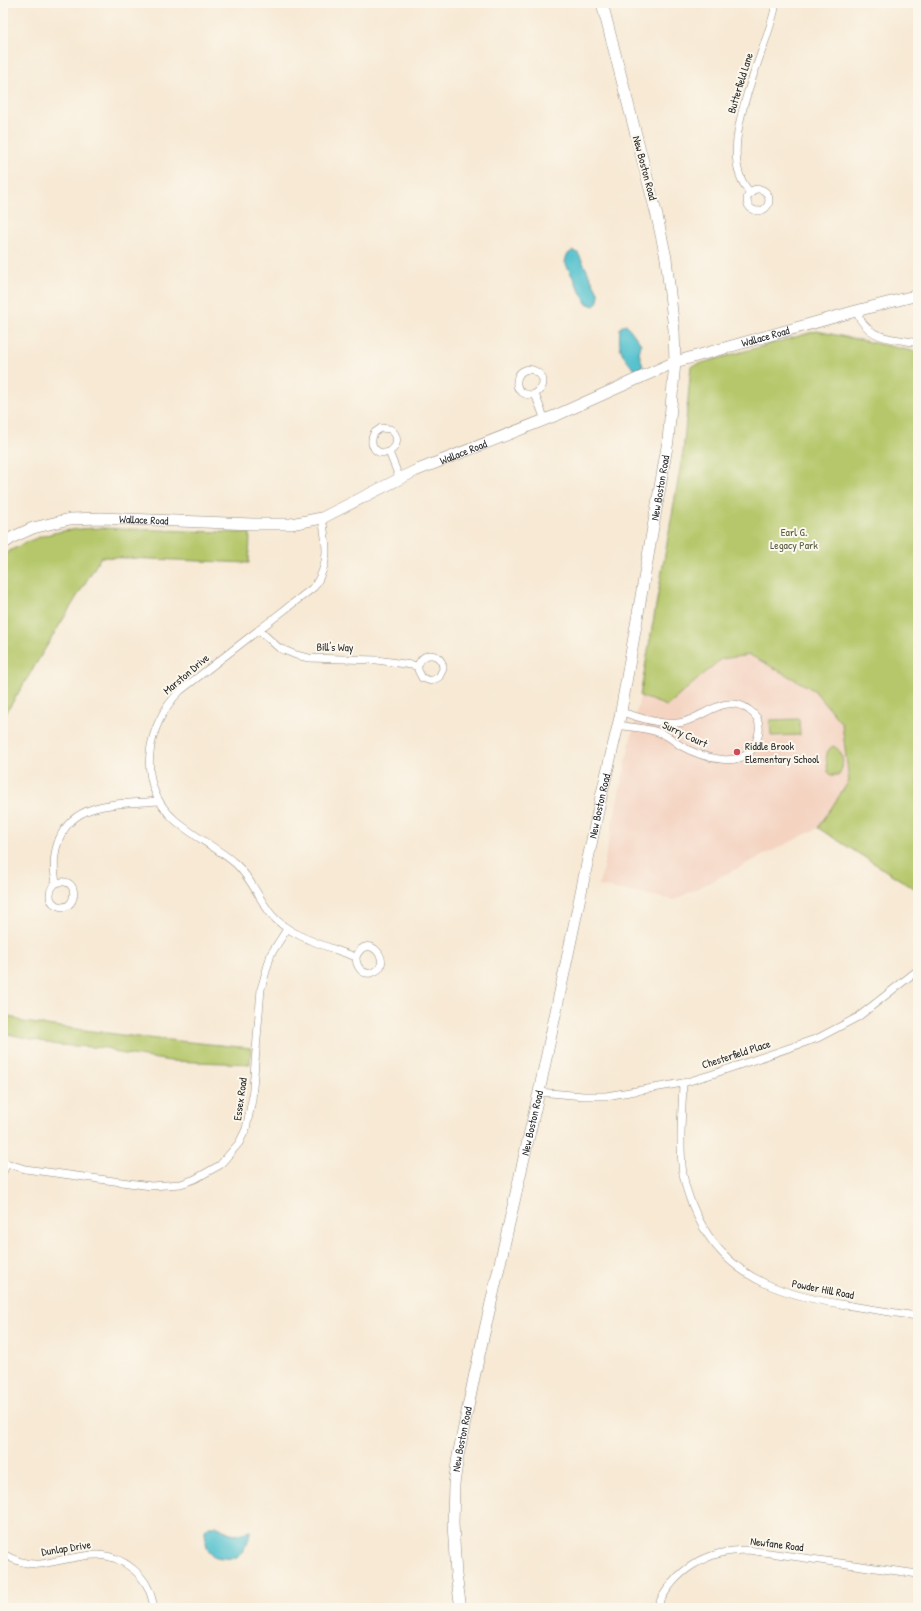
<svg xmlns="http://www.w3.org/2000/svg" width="921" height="1611" viewBox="0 0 921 1611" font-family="'Patrick Hand',sans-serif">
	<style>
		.built { fill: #f4d3c1 }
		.green { fill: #b5c76a; stroke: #70794a }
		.water { fill: #56c2cf; stroke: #40767d }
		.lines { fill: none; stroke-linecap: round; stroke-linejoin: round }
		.street-casing { stroke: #918a80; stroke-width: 8 }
		.secondary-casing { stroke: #918a80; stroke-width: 12 }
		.street { stroke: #fff; stroke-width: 7 }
		.secondary { stroke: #fff; stroke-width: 11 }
		.poi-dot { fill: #d1495b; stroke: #fbf7ec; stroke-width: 1.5 }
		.labels { text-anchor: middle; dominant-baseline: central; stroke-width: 4; stroke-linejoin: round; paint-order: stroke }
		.street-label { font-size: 11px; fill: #2b2b2b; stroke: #fbf7ec }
		.park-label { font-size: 11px; fill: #545a3e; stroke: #fbf7ec }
		.poi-label { font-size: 11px; fill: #2b2b2b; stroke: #fbf7ec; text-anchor: start }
	</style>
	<rect width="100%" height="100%" fill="#fbf7ec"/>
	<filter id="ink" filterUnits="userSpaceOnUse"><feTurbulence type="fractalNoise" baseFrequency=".025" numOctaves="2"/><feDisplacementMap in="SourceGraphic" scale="8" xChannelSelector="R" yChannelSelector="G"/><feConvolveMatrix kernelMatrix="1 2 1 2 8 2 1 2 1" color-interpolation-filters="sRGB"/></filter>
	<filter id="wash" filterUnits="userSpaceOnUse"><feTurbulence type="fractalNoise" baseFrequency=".012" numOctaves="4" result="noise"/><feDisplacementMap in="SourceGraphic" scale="16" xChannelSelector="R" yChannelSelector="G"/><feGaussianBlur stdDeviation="0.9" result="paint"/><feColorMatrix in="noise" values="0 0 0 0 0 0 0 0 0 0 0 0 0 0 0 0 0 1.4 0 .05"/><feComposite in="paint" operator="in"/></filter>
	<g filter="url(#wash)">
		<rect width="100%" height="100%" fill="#f7e9d4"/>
		<!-- built -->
		<polygon class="built" points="750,655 815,690 842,724 849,781 818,828 674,900 599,886 640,696 667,706 721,659"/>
		<!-- green -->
		<g class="green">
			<polygon points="817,331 918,352 918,891 818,828 849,781 842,724 814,690 750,655 721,659 667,706 640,696 683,452 691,366"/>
			<path d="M 100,528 L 250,533 L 249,563 L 101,557 L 3,718 L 3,555 C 37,534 61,529 100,528 Z"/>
			<polygon points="799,719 800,735 771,736 770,720"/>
			<path d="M 833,746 C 844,751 845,765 839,775 L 831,775 L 828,772 C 827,763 823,752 833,746 Z"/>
			<polygon points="3,1013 23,1022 138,1037 251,1048 250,1064 170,1061 119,1053 107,1048 58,1045 3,1033"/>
		</g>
		<!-- water -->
		<g class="water">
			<polygon points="572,251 578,253 599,294 598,301 594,306 586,303 565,262 567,255"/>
			<path d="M 626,324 L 641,344 L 639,353 L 643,367 L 635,370 C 621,355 618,348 620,328 Z"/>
			<path d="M 209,1526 L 216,1526 L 234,1535 L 250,1531 C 250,1541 243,1551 237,1558 C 211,1559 206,1557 205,1530 Z"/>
		</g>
	</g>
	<g filter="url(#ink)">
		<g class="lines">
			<defs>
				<g id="street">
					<circle cx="758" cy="200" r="11"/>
					<path d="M 751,193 C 709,153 769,50 776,3"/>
					<path d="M 856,311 C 869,341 889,337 918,343"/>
					<path d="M 535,394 C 526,397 515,391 517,380 C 522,356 559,378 535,394 L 545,420"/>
					<path d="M 389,452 C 399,446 399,435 390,429 L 381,428 L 374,433 C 368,445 376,456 389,452 L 400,479"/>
					<path d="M 322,518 C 327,545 330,564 314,587 L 180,691 C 146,725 135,785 175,820 C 194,837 218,848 236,864 C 252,879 258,898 271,914 C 289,937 330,947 356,957 C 356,965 361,975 371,973 C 397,967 368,928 356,957"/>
					<path d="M 259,630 L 279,648 L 296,655 L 309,658 L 377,660 L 418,666 L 418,670 L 422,678 L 431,681 L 439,677 L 443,669 C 443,653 423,649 418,666"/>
					<path d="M 618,725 C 633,728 650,728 663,734 C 670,737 675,742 681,746 C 701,757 745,772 756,742 C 759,735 761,726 757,718 C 755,715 752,712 749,710 C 724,691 701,721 678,723 C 660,725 639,717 621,712"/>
					<path d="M 56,883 C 82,874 77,916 56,905 C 47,900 49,889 56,883 C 50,852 59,820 92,809 C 113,802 138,803 159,801"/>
					<path d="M 683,1083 C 682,1113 679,1144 683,1174 C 686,1193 694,1211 703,1227 C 735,1282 788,1296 846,1305 C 870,1309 894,1313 918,1316"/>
					<polyline points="539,1092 583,1096 606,1096 683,1083 713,1074 818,1038 858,1017 918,970"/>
					<polyline points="3,1162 25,1169 151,1186 181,1184 195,1179 220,1165 239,1143 246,1129 252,1100 261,989 271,954 287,929"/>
					<polyline points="3,1172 7,1164"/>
					<path d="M 3,1554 C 12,1559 24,1564 35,1564 C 42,1565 50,1562 57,1561 C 85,1555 108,1548 133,1569 C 146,1580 151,1591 154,1608"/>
					<path d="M 657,1608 C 673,1570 707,1550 748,1550 L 918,1574"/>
				</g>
				<g id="secondary">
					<path id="s1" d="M 3,544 L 13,537 L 33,528 L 70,519 L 101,518 L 253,524 L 291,524 L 322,518 L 415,471 L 557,415 L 675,362 L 856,311 L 918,295"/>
					<path id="s2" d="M 461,1608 L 456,1575 L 453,1523 L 454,1484 L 458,1456 L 475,1373 L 539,1092 L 601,797 L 620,717 L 668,441 L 675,362 L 674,330 L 666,258 L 657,216 L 602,3"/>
				</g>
			</defs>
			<!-- street casing -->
			<use href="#street" class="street-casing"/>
			<!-- secondary casing -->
			<use href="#secondary" class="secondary-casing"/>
			<!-- street -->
			<use href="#street" class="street"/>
			<!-- secondary -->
			<use href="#secondary" class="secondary"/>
		</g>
	</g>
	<!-- markers -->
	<circle class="poi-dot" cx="737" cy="752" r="4"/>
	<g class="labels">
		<!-- street labels -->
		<g class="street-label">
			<text transform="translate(740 83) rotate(-73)">Butterfield Lane</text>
			<text transform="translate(645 168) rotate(75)">New Boston Road</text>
			<text stroke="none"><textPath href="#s1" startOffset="805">Wallace Road</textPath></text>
			<text stroke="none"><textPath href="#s1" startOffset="481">Wallace Road</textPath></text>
			<text stroke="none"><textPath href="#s2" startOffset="1142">New Boston Road</textPath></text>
			<text stroke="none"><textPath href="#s1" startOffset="146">Wallace Road</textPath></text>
			<text transform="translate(335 647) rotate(1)">Bill's Way</text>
			<text transform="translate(186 674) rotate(-40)">Marston Drive</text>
			<text transform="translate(685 734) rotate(25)">Surry Court</text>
			<text stroke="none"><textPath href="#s2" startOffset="818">New Boston Road</textPath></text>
			<text transform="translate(736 1054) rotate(-18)">Chesterfield Place</text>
			<text transform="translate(240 1099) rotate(-82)">Essex Road</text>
			<text stroke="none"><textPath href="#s2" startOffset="494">New Boston Road</textPath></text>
			<text transform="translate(823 1289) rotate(11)">Powder Hill Road</text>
			<text stroke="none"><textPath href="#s2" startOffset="170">New Boston Road</textPath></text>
			<text transform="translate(777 1544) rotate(7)">Newfane Road</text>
			<text transform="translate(66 1548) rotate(-9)">Dunlap Drive</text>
		</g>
		<!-- park labels -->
		<g class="park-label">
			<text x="794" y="532">Earl G.<tspan x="794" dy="13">Legacy Park</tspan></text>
		</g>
		<!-- poi labels -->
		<g class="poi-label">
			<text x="745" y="746">Riddle Brook<tspan x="745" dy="13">Elementary School</tspan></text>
		</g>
	</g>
	<!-- margin -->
	<rect width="921" height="1611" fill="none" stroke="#fbf7ec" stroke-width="16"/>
</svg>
